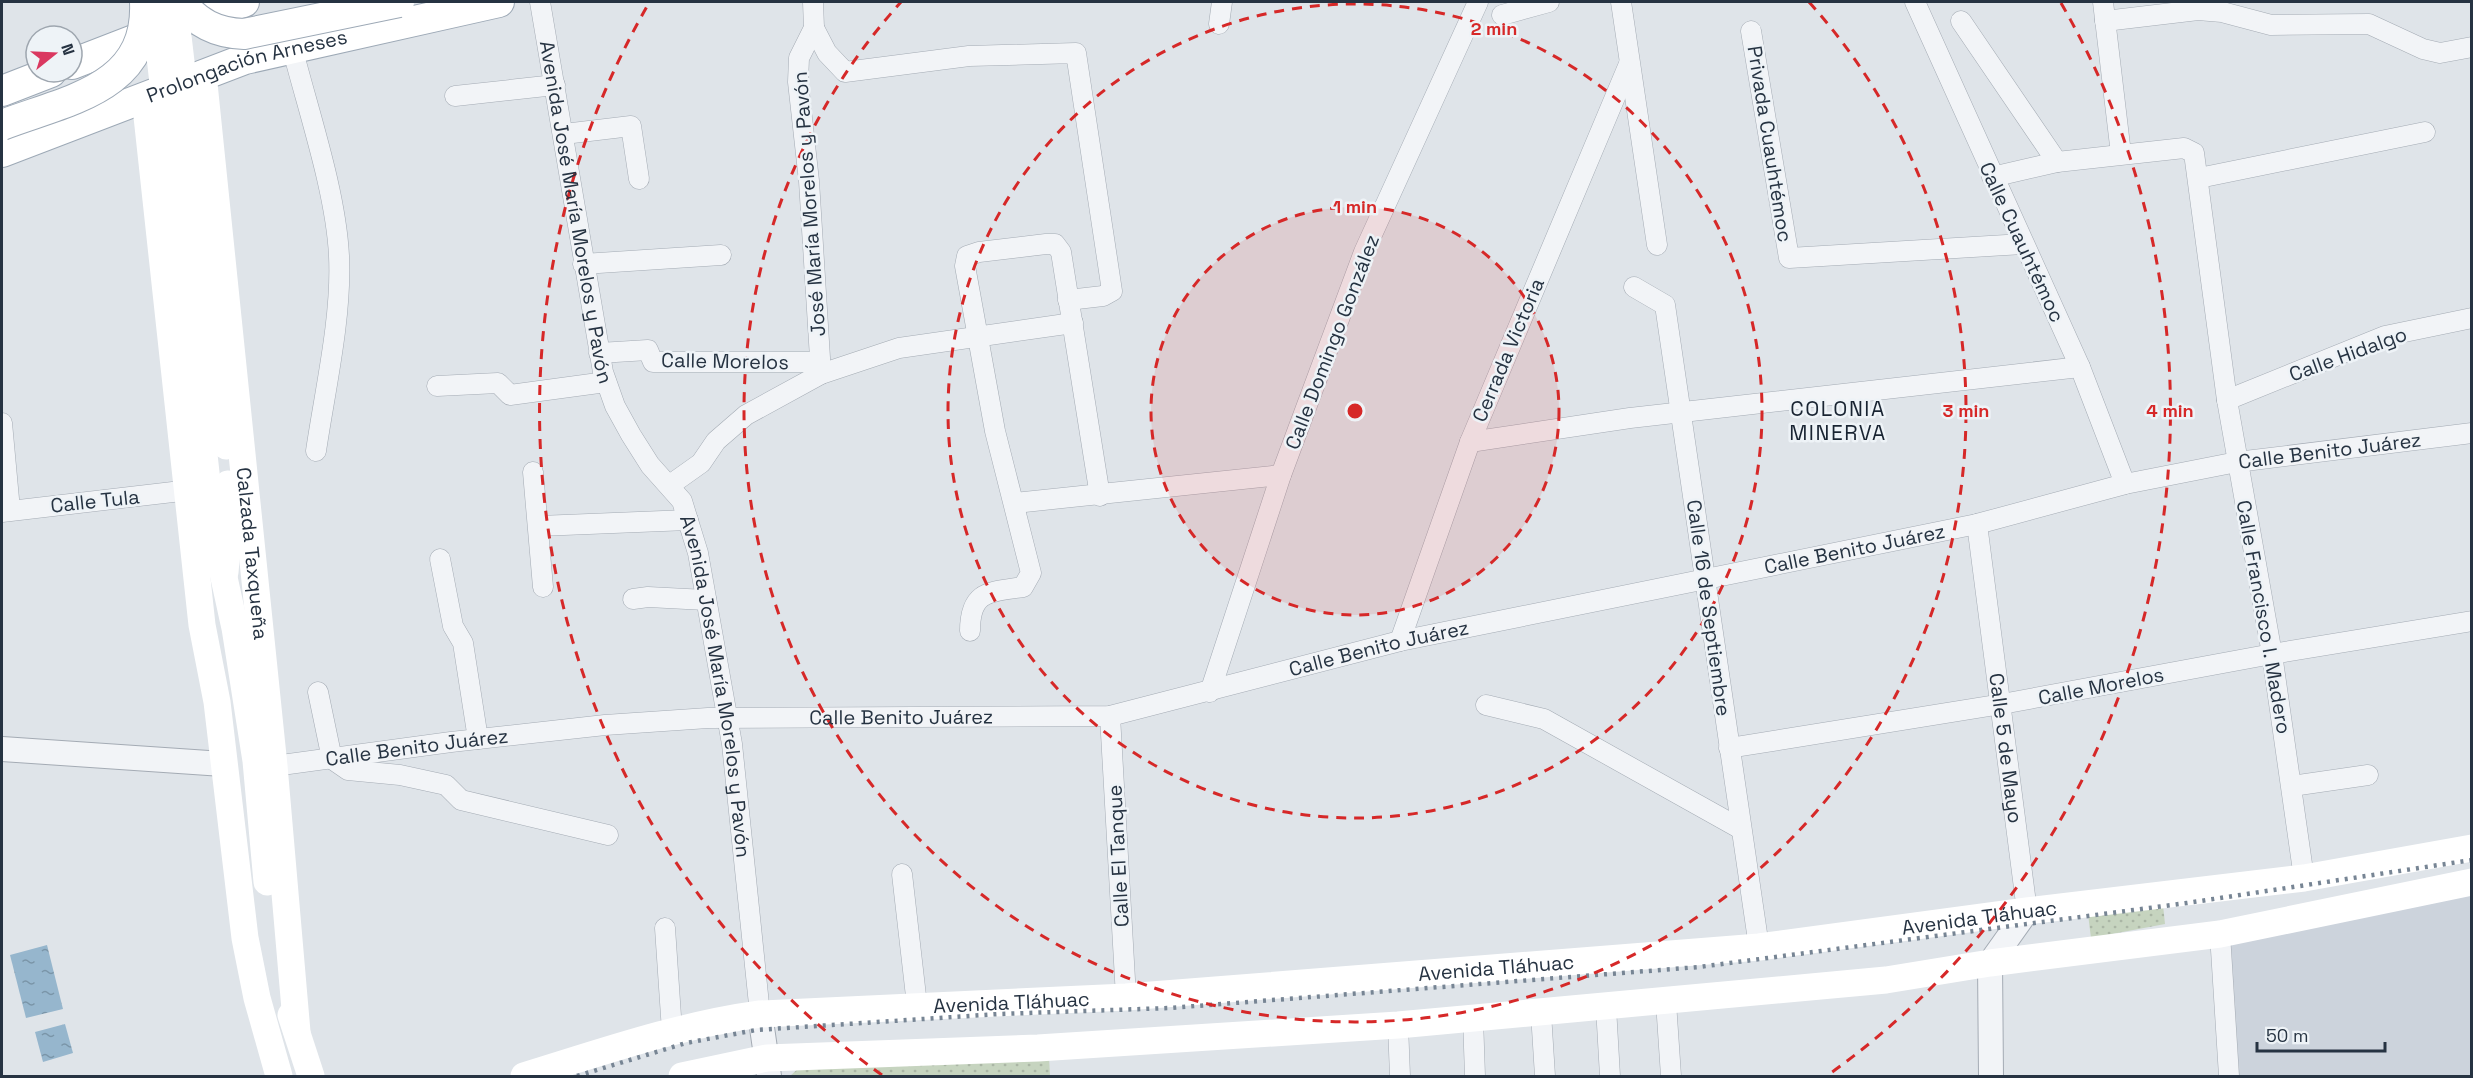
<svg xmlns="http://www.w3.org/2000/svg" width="2473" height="1078" viewBox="0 0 2473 1078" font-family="'Space Grotesk',sans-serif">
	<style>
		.built { fill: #ccd3dc }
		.park { fill: url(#park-dots) }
		.water { fill: url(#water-ripples) }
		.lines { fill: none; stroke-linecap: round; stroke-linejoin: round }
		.minor-casing { stroke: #a4abb4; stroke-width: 21 }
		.tertiary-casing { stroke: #a4abb4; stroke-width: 26 }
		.primary-casing { stroke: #9da9b6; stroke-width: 32 }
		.minor { stroke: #f2f4f7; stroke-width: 20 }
		.tertiary { stroke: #f2f4f7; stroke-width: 24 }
		.secondary { stroke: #fff; stroke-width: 27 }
		.primary { stroke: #fff; stroke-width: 30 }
		.rail { stroke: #778594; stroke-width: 4.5; stroke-dasharray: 3 6; stroke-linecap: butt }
		.primary-bridge-casing { stroke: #9da9b6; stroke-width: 32; stroke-linecap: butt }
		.secondary-bridge { stroke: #fff; stroke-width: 27 }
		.primary-bridge { stroke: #fff; stroke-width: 30 }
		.ring { fill: none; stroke: #d62828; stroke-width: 3; stroke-dasharray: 10 8 }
		.labels { text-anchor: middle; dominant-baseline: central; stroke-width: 5; stroke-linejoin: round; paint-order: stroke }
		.street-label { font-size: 20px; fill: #263342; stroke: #eef3f7 }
		.neighbourhood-label { font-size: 21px; letter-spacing: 1.5px; fill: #192432; stroke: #eef3f7 }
		.centre { fill: #d62828; stroke: #eef3f7; stroke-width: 3 }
		.ring-label { font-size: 18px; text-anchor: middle; font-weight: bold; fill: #d62828; stroke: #eef3f7; stroke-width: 5; stroke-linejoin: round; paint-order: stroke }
	</style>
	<defs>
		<pattern id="park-dots" width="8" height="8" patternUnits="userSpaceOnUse" patternTransform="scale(1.5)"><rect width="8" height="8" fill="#c6d4bf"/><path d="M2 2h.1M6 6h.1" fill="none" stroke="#aab6a5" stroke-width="1.8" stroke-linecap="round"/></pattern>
		<pattern id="water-ripples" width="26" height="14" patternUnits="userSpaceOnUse" patternTransform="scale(1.5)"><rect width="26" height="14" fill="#96b6cd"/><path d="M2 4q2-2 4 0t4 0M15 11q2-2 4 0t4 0" fill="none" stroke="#7a95a8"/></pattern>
	</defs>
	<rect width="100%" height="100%" fill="#dfe4e9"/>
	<!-- built -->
	<polygon class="built" points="2471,881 2471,1076 2229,1076 2220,934"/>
	<!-- park -->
	<g class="park">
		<polygon points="2163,905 2165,924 2091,938 2088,914"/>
		<polygon points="1049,1057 1050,1076 790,1076 800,1067"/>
	</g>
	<!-- water -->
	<g class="water">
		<polygon points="47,945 63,1009 26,1018 10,955"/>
		<polygon points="65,1024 73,1053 43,1062 35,1032"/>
	</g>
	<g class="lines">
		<defs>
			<g id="minor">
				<path id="s1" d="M 540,2 L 603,372 L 615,406 L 631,435 L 650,465 L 682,501 L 698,553 L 732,744 L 760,1014"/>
				<polyline points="813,2 814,28 799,58 798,82 809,181 821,374"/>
				<polyline points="1621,2 1657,245"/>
				<polyline points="1915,2 2080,367 2125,484"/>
				<polyline points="2103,2 2121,154"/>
				<polyline points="1502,15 1549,2"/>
				<polyline points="1961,21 2057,162"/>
				<polyline points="2105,21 2198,10 2222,12 2271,25 2369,24 2423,49 2440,53 2472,47"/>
				<polyline points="1219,24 1222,2"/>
				<polyline points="814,28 827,53 845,72 969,56 1076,53 1112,291 1103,296 1068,300"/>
				<polyline points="1751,31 1789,258 2023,244"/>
				<path d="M 292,47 C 308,110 336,192 339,256 C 342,317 325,390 316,451"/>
				<polyline points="455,96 555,85"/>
				<polyline points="564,134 631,126 639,179"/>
				<polyline points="1992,177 2057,162 2184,148 2194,153 2227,400 2272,654 2304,878"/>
				<polyline points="2199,178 2425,132"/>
				<polyline points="583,264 721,255"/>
				<polyline points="1634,287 1665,305 1759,947"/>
				<polyline points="599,353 648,350 653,362 820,362"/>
				<polyline points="437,386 498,383 510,395 606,382"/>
				<polyline points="2227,400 2385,336 2472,318"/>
				<polyline points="2,423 10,510"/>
				<polyline points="1470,442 1630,418 2080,367"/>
				<polyline points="533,472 543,587"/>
				<polyline points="670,485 701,463 716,441 746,415 821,374 899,348 1073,323"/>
				<polyline points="1015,503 1281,475"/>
				<polyline points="2,512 190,490"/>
				<path id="s2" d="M 1977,524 L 2027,911"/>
				<polyline points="539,526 688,520"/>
				<polyline points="440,559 453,626 463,643 478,739"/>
				<polyline points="633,599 648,597 706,600"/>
				<path d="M 970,631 C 970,590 990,592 1023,587 L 1031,573 L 995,431 L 965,266 L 967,256 L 979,252 L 1046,244 L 1055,244 L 1061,252 L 1100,496"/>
				<polyline points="1400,641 1470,442 1629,64"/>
				<polyline points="318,692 332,759 348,770 400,775 446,785 461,800 608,835"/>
				<polyline points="1210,692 1281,475 1364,252 1478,2"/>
				<polyline points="1486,705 1544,719 1741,829"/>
				<polyline points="1110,716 1126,997"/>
				<polyline points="1729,748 2002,704 2272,654 2472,621"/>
				<path id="s3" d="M 274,766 L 451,742 L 605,725 L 708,718 L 1110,716 L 1400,641 L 1977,524 L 2125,484 L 2237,462 L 2472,433"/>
				<polyline points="2292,786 2368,775"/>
				<polyline points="902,874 917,1005"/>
				<polyline points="665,928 672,1031"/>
				<polyline points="2220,934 2229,1076"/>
				<polyline points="1666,1002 1671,1076"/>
				<polyline points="1606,1007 1610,1076"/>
				<polyline points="1541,1013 1545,1076"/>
				<polyline points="1473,1018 1475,1076"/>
				<polyline points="1398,1025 1400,1076"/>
			</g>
			<g id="tertiary">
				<polyline points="2,749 223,764"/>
				<polyline points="760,1014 769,1076"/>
				<polyline points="1991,1076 1990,963 2027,911"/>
			</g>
			<g id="primary">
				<polyline points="72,64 191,18 244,2"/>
				<polyline points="2,91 51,72"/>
				<path id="s6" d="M 2,152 L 245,59 L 499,2"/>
			</g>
		</defs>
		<!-- minor casing -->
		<use href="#minor" class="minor-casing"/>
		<!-- tertiary casing -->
		<use href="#tertiary" class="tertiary-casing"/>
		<!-- primary casing -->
		<use href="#primary" class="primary-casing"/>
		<!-- minor -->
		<use href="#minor" class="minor"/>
		<!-- tertiary -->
		<use href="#tertiary" class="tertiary"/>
		<!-- secondary -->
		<g class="secondary">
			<path id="s4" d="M 203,74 L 274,766 L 297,1032"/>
			<polyline points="145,98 202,625 217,702 245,938 257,998 279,1076"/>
			<polyline points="225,572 230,516 228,484"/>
			<polyline points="291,1015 311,1076"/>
			<path id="s5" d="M 524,1076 C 602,1052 679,1025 760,1014 L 1126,997 L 1759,947 L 2027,911 L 2304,878 L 2472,848"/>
			<polyline points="682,1076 767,1058 1038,1048 1398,1025 1886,980 1990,963 2220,934 2472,882"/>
		</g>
		<!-- primary -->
		<use href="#primary" class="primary"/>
		<!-- rail -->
		<polyline class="rail" points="577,1076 686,1043 756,1030 999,1014 1170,1008 1699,967 2187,903 2472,860"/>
		<defs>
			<g id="primary-bridge">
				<path d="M 181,2 C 197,23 216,33 244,34 L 399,2"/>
				<path d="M 2,125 C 67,100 149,89 145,2"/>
			</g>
		</defs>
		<!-- primary-bridge casing -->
		<use href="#primary-bridge" class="primary-bridge-casing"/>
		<!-- secondary-bridge -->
		<g class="secondary-bridge">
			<polyline points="154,2 211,518 235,628 256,761 267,882"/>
			<polyline points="174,2 226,446"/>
		</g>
		<!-- primary-bridge -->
		<use href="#primary-bridge" class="primary-bridge"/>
	</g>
	<!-- distance rings -->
	<circle cx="1355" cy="411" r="204" fill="#d62828" fill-opacity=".12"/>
	<g class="ring">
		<circle cx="1355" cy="411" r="204"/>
		<circle cx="1355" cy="411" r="407"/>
		<path d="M1809 2A611 611 0 1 1 901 2"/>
		<path d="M882 1075A815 815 0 0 1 649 3M2061 3A815 815 0 0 1 1828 1075"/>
	</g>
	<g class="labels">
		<!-- street labels -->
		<g class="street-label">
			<text stroke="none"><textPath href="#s6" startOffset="260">Prolongación Arneses</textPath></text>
			<text transform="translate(1770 144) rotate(81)">Privada Cuauhtémoc</text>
			<text transform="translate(809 204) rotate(-94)">José María Morelos y Pavón</text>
			<text stroke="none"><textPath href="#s1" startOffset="213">Avenida José María Morelos y Pavón</textPath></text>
			<text transform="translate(2022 242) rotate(65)">Calle Cuauhtémoc</text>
			<text transform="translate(1332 342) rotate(-69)">Calle Domingo González</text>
			<text transform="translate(1508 350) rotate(-67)">Cerrada Victoria</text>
			<text transform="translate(2348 354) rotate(-20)">Calle Hidalgo</text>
			<text transform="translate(725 361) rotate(1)">Calle Morelos</text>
			<text stroke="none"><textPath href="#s3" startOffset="2088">Calle Benito Juárez</textPath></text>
			<text transform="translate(95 501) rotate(-6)">Calle Tula</text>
			<text stroke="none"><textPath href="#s3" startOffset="1602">Calle Benito Juárez</textPath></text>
			<text stroke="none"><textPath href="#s4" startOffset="482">Calzada Taxqueña</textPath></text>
			<text transform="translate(1709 608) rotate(82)">Calle 16 de Septiembre</text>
			<text transform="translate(2264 617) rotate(80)">Calle Francisco I. Madero</text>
			<text stroke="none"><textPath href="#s3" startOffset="1116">Calle Benito Juárez</textPath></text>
			<text transform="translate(2101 686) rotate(-11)">Calle Morelos</text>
			<text stroke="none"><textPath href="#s1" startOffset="717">Avenida José María Morelos y Pavón</textPath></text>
			<text stroke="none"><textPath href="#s3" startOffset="630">Calle Benito Juárez</textPath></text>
			<text stroke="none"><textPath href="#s3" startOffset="144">Calle Benito Juárez</textPath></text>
			<text stroke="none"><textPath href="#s2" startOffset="226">Calle 5 de Mayo</textPath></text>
			<text transform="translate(1118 856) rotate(-93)">Calle El Tanque</text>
			<text stroke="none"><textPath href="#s5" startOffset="1468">Avenida Tláhuac</textPath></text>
			<text stroke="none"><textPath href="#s5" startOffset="982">Avenida Tláhuac</textPath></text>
			<text stroke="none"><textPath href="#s5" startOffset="496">Avenida Tláhuac</textPath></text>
		</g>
		<!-- neighbourhood labels -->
		<g class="neighbourhood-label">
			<text x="1838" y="408">COLONIA<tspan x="1838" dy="24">MINERVA</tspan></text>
		</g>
	</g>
	<circle cx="1355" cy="411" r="9" class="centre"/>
	<g class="ring-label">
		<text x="1494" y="35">2 min</text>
		<text x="1355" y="213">1 min</text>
		<text x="1966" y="417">3 min</text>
		<text x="2170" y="417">4 min</text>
	</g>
	<!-- border -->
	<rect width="2473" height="1078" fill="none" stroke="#263342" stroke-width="6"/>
	<!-- north arrow -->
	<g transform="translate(54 54) rotate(72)"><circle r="28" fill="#eef3f7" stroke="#9ea6af" stroke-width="1.5"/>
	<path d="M0-4.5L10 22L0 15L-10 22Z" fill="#da3860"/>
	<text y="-9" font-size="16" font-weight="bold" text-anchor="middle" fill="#263342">N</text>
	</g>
	<!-- scale -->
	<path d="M2257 1042v9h128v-9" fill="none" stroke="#263342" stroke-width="3"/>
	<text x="2266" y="1042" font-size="18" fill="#263342" stroke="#eef3f7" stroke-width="4.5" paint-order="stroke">50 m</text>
</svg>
